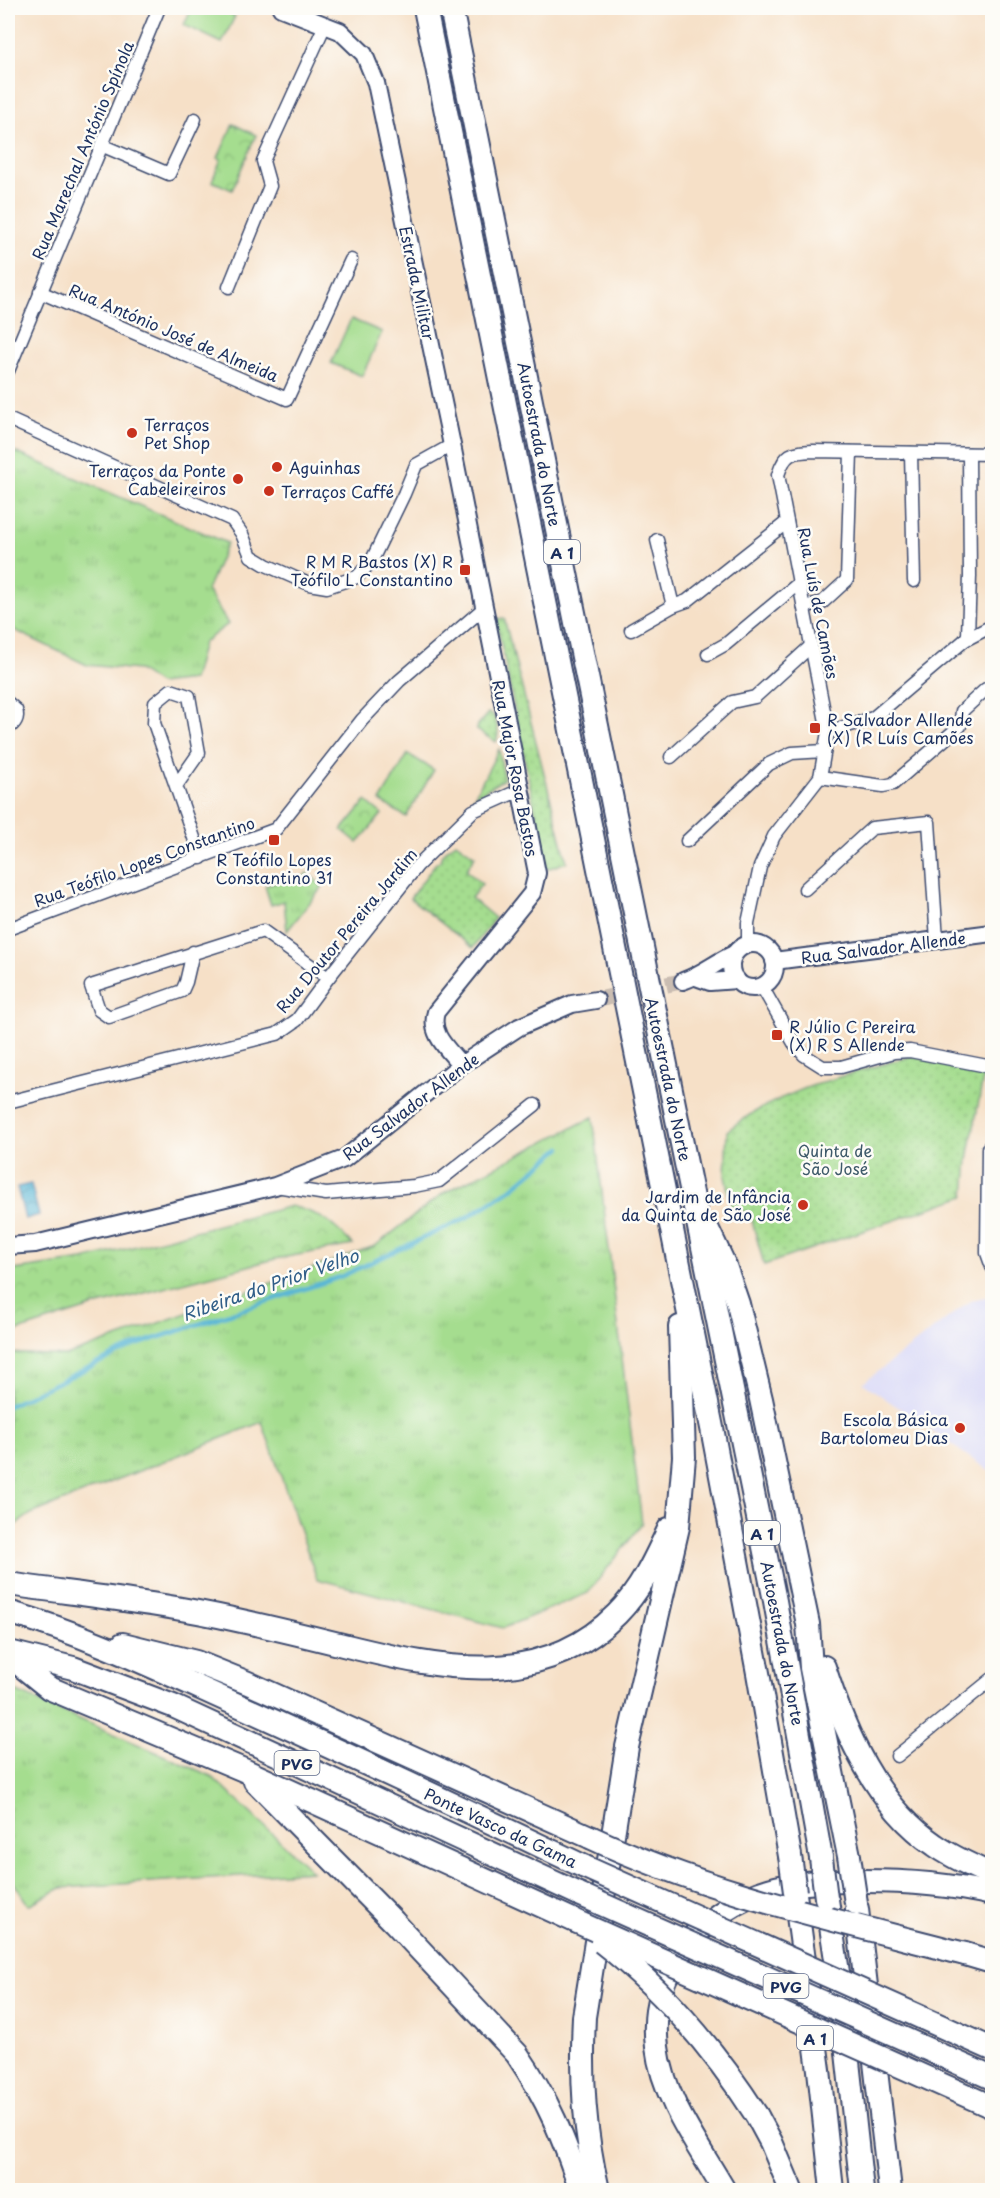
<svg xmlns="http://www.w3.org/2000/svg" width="1000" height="2198" viewBox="0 0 1000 2198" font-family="'Playpen Sans',sans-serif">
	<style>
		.built { fill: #d7d7f8 }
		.grass { fill: url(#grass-tufts); stroke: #608676; stroke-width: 1.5 }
		.park { fill: url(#park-crowns); stroke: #608676; stroke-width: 1.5 }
		.garden { fill: url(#garden-dots); stroke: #608676; stroke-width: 1.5 }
		.pitch { fill: #a5dd8f; stroke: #608676; stroke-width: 1.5 }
		.water { fill: url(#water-waves); stroke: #3a729a; stroke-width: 1.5 }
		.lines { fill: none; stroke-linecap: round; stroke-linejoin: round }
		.stream { stroke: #58b6d6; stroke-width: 4.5 }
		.secondary-tunnel { stroke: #cabdb2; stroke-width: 16; stroke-dasharray: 16 8; stroke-linecap: butt }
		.street-casing { stroke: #3c4a6e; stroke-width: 15 }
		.secondary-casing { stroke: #3c4a6e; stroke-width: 20 }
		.highway-casing { stroke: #3c4a6e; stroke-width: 26 }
		.street { stroke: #fff; stroke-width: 12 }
		.secondary { stroke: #fff; stroke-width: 16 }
		.highway { stroke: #fff; stroke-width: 22 }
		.highway-bridge-casing { stroke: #3c4a6e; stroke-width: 26; stroke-linecap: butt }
		.highway-bridge { stroke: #fff; stroke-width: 22 }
		.poi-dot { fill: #c8321e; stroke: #fdfcf7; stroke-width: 2 }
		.labels { text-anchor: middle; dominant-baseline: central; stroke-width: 5; stroke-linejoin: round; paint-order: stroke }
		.shield { fill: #fdfcf7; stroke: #5f6c8c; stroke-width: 1.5 }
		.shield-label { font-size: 15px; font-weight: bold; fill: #1b2f5e }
		.street-label { font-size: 16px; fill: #1b2f5e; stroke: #fdfcf7 }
		.poi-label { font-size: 16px; fill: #1b2f5e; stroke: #fdfcf7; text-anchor: start }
		.park-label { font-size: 16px; fill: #3e5a6a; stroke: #fdfcf7 }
		.water-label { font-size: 18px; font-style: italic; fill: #305e88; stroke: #fdfcf7 }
	</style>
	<defs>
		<pattern id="grass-tufts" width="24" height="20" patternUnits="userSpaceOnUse" patternTransform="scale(1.5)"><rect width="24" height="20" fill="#a5dd8f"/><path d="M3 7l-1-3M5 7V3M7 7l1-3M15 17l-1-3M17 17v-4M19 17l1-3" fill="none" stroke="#8dbe7e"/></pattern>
		<pattern id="park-crowns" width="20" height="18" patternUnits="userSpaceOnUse" patternTransform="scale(1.5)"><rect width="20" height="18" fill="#a5dd8f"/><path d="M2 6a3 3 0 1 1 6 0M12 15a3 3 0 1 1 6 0" fill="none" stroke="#8dbe7e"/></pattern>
		<pattern id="garden-dots" width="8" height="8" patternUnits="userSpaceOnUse" patternTransform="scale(1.5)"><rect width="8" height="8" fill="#a5dd8f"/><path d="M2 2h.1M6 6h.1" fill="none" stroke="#8dbe7e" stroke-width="1.8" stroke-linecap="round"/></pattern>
		<pattern id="water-waves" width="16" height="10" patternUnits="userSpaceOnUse" patternTransform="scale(1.5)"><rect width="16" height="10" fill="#58b6d6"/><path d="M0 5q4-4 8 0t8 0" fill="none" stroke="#4894b1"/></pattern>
	</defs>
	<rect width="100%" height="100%" fill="#fdfcf7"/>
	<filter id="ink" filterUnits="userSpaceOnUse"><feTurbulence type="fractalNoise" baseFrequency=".0167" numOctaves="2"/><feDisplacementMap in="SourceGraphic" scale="12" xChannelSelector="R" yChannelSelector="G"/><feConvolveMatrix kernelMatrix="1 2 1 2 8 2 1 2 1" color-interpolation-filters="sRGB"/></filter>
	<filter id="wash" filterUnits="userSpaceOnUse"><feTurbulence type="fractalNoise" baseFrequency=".008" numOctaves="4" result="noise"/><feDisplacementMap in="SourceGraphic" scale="24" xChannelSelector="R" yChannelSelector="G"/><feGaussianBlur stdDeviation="1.35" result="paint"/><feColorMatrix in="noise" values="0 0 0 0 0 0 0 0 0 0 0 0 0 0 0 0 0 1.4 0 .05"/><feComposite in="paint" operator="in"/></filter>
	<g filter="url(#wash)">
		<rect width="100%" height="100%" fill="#f6e0c7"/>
		<!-- built -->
		<polygon class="built" points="992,1295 992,1473 863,1383 970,1301"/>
		<!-- grass -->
		<g class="grass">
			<polygon points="8,449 227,543 207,590 228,624 203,643 193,680 159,684 138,670 87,665 12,629 8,624"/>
			<polygon points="307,873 323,886 287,931 284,901 271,905 265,886 292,877 300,881"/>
			<polygon points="593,1117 642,1524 588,1593 503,1628 317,1579 262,1422 31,1514 8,1530 8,1353 66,1356 375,1246 444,1193"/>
			<polygon points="8,1688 211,1776 312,1871 61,1888 28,1905 8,1873"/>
		</g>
		<!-- park -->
		<g class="park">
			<polygon points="233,124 256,135 232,190 212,181 221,159 218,158"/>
			<polygon points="366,801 382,814 358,843 342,830"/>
			<path d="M 291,1206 C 322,1214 332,1223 353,1245 L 275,1259 L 95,1306 L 8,1334 L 8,1271 L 83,1260 Z"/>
		</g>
		<!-- garden -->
		<g class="garden">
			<polygon points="504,618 567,862 547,869 496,619"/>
			<path d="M 488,713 L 493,715 C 497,724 500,732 496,742 L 476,730 L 478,725 Z"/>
			<polygon points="499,749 504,779 474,797"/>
			<polygon points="456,842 475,856 466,870 482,884 471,898 495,918 473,948 410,898 435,864 440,861 442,854"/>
			<path d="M 912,1056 L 984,1073 L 968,1159 L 965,1196 L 764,1265 L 750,1213 L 731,1207 L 725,1176 L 727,1131 C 778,1089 849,1075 912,1056 Z"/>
		</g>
		<!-- pitch -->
		<g class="pitch">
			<polygon points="192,8 217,8 235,16 222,43 184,25"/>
			<polygon points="351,319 382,332 362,376 331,363"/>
			<polygon points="408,754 434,770 406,817 380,801"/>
		</g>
		<!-- water -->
		<polygon class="water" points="31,1184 39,1215 25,1219 17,1187"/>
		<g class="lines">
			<!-- stream -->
			<polyline class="stream" points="8,1406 136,1345 340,1277 466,1218 510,1190 561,1148"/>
		</g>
	</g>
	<g filter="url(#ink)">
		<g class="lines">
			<!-- secondary-tunnel -->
			<polyline class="secondary-tunnel" points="596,1000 683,981"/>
			<defs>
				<g id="street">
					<polyline points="101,145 169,174 195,119"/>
					<polyline points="229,287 270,186 263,161 325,25"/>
					<polyline points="40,292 287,399 351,260"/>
					<polyline points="8,371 159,8"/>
					<polyline points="8,419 232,520 242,534 251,556 266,565 309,584 327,587 357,577 371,562 404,494 416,465 452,445"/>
					<polyline points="911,453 914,581"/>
					<polyline points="657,540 673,606"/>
					<polyline points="804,607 823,602 847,580 851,452"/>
					<polyline points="631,630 673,606 687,601 787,522"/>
					<polyline points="965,640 968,635 970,576 969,454"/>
					<polyline points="708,654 726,644 799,583"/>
					<path d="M 8,703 L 16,710 C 19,718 15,724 8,728"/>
					<polyline points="828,732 873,718 965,640 992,626"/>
					<polyline points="671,757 732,702 755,697 811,646"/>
					<polyline points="820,777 883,786 893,784 960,726 962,711 986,689"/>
					<polyline points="176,786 199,753 189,696 171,690 155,703 154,723 201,858"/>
					<polyline points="687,841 769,764 792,753 824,751"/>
					<polyline points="805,889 872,828 929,822 937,940"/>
					<polyline points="8,929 276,829 362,720 399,681 484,608"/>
					<path d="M 748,944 L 748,923 L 760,867 L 774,836 L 820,777 L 828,732 L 778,475 C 785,453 791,452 813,451 L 992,454"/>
					<polyline points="193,952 186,982 182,991 109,1017 99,1010 91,986 263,931 328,978"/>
					<polyline points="761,985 794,1043 804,1055 823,1067 841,1067 894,1052 910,1051 992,1067"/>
					<polyline points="8,1102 277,1034 297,1020 328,978 417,866 473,811 511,794 520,794"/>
					<polyline points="992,1145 988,1148 987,1253 992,1267"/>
					<polyline points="276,1186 326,1194 414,1186 439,1181 535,1105"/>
					<polyline points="897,1756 992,1679"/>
				</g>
				<g id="secondary">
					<path d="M 281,8 L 340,31 L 364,54 L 376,83 L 452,445 L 537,873 L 532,893 L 436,1012 C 429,1034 448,1049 461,1065"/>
					<circle cx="753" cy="966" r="22"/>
					<polyline points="774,961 992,933"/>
					<polyline points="696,977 710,982 737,980"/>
					<path d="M 683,981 C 701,975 716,962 734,954"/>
					<polyline points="8,1246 35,1244 275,1186 344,1159 461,1065 519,1027 572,1004 596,1000"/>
				</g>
				<g id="highway">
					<polyline points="425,8 712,1428 758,1673 790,1856"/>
					<polyline points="451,8 775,1601 821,1858"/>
					<polyline points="708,1230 725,1266 738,1304 761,1399 808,1624 811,1668 849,1856"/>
					<path d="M 8,1584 C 84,1595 161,1603 237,1620 C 274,1628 311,1637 347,1646 C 441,1669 541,1691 617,1614 C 641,1590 655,1559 669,1529"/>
					<path d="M 8,1612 C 85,1634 158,1669 231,1702 C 350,1755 467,1811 585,1867"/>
					<polyline points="123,1644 196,1662 248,1683 590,1837"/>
					<polyline points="9,1652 73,1668 173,1706 579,1894"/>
					<polyline points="8,1655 49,1688 246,1771 575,1921"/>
					<path d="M 824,1667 C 845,1733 876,1805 935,1845 C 953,1858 973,1866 992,1875"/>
					<path d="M 255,1781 L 394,1922 L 517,2054 C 548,2099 564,2139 581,2190"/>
					<polyline points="795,1894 819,2070 832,2190"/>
					<polyline points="827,1900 839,1979 862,2190"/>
					<polyline points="857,1909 890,2190"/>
					<polyline points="965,1954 992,1962"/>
					<polyline points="757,2116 771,2142 791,2190"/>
					<path d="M 598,2190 C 584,2131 581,2079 584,2017 L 627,1747 L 678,1527 L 684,1457 L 680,1327"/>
					<path d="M 724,2190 C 699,2146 663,2099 657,2047 C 652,2007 663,1969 691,1939 C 742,1886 792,1880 862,1881 C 906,1881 949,1884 992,1894"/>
				</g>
			</defs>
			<!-- street casing -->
			<use href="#street" class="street-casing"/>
			<!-- secondary casing -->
			<use href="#secondary" class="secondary-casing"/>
			<!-- highway casing -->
			<use href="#highway" class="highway-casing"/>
			<!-- street -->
			<use href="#street" class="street"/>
			<!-- secondary -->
			<use href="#secondary" class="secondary"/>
			<!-- highway -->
			<use href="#highway" class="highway"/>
			<defs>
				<g id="highway-bridge">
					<path d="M 590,1837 C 709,1893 839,1921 965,1954"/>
					<polyline points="790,1856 795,1892"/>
					<polyline points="849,1856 856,1903"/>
					<polyline points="821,1858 826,1898"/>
					<polyline points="585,1867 992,2049"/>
					<polyline points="579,1894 992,2078"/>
					<polyline points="575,1921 992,2107"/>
					<path d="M 602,1942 C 665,1991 714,2049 757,2116"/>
				</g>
			</defs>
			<!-- highway-bridge casing -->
			<use href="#highway-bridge" class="highway-bridge-casing"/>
			<!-- highway-bridge -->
			<use href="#highway-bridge" class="highway-bridge"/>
		</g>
	</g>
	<!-- markers -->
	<g class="poi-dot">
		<circle cx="132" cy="433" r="6"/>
		<circle cx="277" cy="467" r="6"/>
		<circle cx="238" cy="479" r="6"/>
		<circle cx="269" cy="491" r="6"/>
		<rect x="459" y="564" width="12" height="12" rx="3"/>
		<rect x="809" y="722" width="12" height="12" rx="3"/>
		<rect x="268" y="834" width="12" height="12" rx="3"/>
		<rect x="771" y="1029" width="12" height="12" rx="3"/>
		<circle cx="803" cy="1205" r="6"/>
		<circle cx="960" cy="1428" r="6"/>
	</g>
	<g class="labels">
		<!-- shield labels -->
		<g class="shield">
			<rect x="544" y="540" width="36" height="24" rx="4.5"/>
			<rect x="744" y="1521" width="36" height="24" rx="4.5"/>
			<rect x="274.5" y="1751" width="45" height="24" rx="4.5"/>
			<rect x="763.5" y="1974" width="45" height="24" rx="4.5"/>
			<rect x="797" y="2026" width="36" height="24" rx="4.5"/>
		</g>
		<g class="shield-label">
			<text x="562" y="552">A 1</text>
			<text x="762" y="1533">A 1</text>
			<text x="297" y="1763">PVG</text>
			<text x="786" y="1986">PVG</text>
			<text x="815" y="2038">A 1</text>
		</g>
		<!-- street labels -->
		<g class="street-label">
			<text transform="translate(82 150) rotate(-67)">Rua Marechal António Spínola</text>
			<text transform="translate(418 283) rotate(78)">Estrada Militar</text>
			<text transform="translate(174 332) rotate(23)">Rua António José de Almeida</text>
			<text transform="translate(540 444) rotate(79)">Autoestrada do Norte</text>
			<text transform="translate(819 603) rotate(79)">Rua Luís de Camões</text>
			<text transform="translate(516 768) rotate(79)">Rua Major Rosa Bastos</text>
			<text transform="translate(144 861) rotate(-20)">Rua Teófilo Lopes Constantino</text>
			<text transform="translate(346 930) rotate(-50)">Rua Doutor Pereira Jardim</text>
			<text transform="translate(883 947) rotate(-7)">Rua Salvador Allende</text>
			<text transform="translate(669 1079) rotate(78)">Autoestrada do Norte</text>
			<text transform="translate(410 1106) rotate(-37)">Rua Salvador Allende</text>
			<text transform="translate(783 1643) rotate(79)">Autoestrada do Norte</text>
			<text transform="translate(501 1827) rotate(25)">Ponte Vasco da Gama</text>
		</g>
		<!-- poi labels -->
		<g class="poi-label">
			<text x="144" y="424">Terraços<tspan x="144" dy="18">Pet Shop</tspan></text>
			<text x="289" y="467">Aguinhas</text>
			<text x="226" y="470" text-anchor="end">Terraços da Ponte<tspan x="226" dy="18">Cabeleireiros</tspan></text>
			<text x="281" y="491">Terraços Caffé</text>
			<text x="453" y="561" text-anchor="end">R M R Bastos (X) R<tspan x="453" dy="18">Teófilo L Constantino</tspan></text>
			<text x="827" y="719">R Salvador Allende<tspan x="827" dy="18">(X) (R Luís Camões</tspan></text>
			<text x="274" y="859" text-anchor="middle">R Teófilo Lopes<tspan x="274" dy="18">Constantino 31</tspan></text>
			<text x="789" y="1026">R Júlio C Pereira<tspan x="789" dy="18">(X) R S Allende</tspan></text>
			<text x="791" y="1196" text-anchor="end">Jardim de Infância<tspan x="791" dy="18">da Quinta de São José</tspan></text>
			<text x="948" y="1419" text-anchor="end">Escola Básica<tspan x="948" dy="18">Bartolomeu Dias</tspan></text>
		</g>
		<!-- park labels -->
		<g class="park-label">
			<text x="835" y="1150">Quinta de<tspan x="835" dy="18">São José</tspan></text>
		</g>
		<!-- water labels -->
		<g class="water-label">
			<text transform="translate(270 1284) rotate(-19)">Ribeira do Prior Velho</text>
		</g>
	</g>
	<!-- margin -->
	<rect width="1000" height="2198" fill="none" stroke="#fdfcf7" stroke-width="30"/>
</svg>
